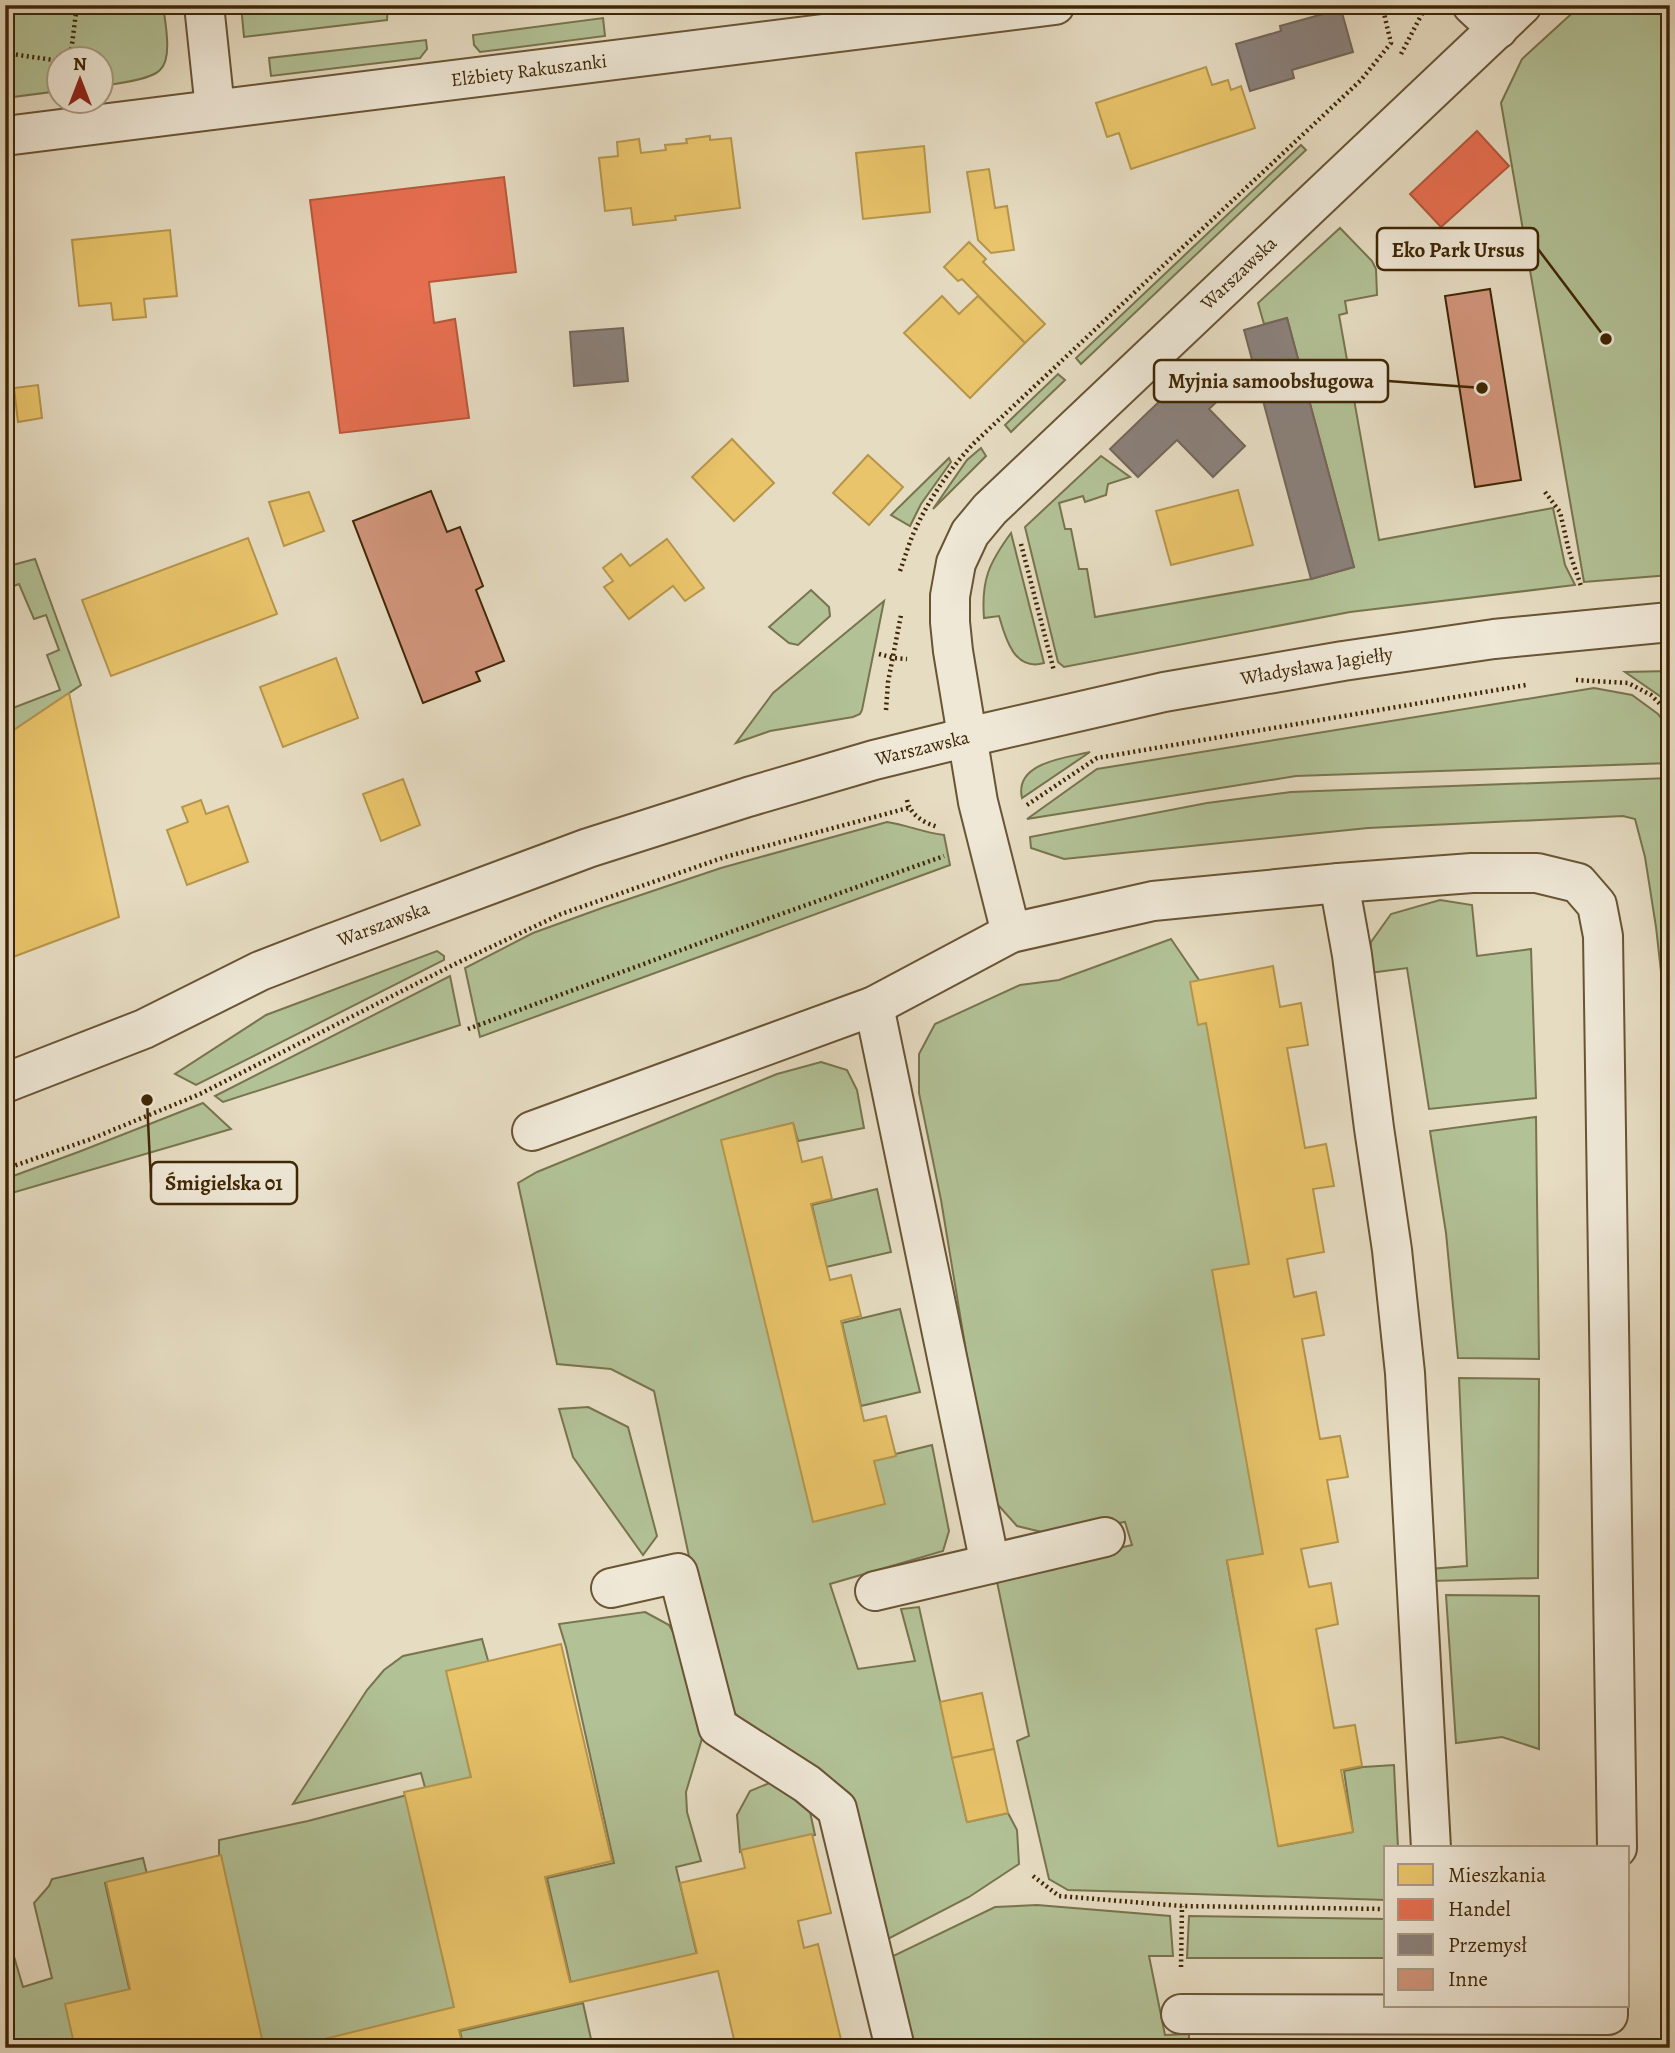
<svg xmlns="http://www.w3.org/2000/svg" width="1675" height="2053" viewBox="0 0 1675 2053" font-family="Alegreya,serif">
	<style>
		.green { fill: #b2c196; stroke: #78744d; stroke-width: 2 }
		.homes { fill: #e9c46a; stroke: #b6954b; stroke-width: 2 }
		.shops { fill: #e76f51; stroke: #b5593a; stroke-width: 2 }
		.industry { fill: #8a817c; stroke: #746658; stroke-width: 2 }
		.building { fill: #d1957c; stroke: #3f2604; stroke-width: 2 }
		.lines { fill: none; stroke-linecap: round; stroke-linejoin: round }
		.minor-casing { stroke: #695434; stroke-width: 42 }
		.path { stroke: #3f2604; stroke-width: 4.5; stroke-dasharray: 2 3.5; stroke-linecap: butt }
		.minor { stroke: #efe8d7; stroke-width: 38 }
		.labels { text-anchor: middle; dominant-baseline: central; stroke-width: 7; stroke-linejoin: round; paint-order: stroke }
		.street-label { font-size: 19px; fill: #3f2604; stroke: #efe8d7 }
		.leader { fill: none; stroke: #3f2604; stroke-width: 2.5 }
		.callout-dot { fill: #3f2604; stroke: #efe8d7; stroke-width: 2.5 }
		.callout { fill: #efe8d7; stroke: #3f2604; stroke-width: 2.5 }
		.callout-label { font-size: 21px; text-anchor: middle; font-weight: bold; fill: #3f2604 }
	</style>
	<rect width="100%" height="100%" fill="#e6dcc2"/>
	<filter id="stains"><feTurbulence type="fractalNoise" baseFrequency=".00286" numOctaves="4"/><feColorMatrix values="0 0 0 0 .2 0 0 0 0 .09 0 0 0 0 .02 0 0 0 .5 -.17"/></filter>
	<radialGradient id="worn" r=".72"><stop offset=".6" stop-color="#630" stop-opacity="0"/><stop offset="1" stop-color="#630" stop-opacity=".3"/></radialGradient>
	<!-- green -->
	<g class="green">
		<path d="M 5,5 L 163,5 C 165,22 173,58 160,70 C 151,80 115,84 102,86 L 102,60 L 60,60 L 59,91 L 5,98 Z"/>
		<polygon points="241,5 277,5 278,8 302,5 388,5 387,20 244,37"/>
		<polygon points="1581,5 1670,5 1670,575 1584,582 1501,103 1522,59"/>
		<polygon points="603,18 605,36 480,52 474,45 473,35"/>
		<polygon points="426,40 427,49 420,58 271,76 269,58"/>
		<polygon points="1301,145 1306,150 1081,364 1076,358"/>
		<polygon points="1340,228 1372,261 1376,269 1377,295 1345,301 1347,313 1339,315 1379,540 1553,508 1565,565 1575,585 1350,612 1064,667 1058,662 1025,527 1101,456 1130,477 1108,484 1106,495 1085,502 1083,496 1059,503 1065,529 1071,529 1079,569 1087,569 1095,617 1311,579 1354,567 1287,318 1264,324 1258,303"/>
		<polygon points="1058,374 1065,380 1011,432 1005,425"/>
		<polygon points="981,448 986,456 933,509 967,460"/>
		<polygon points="949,458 951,462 921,504 910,526 891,515"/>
		<path d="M 1011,533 L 1044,663 C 1014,672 1005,637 999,616 L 984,618 C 981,580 989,563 1011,533 Z"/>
		<polygon points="35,559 81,685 5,736 5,711 60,690 47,655 59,650 46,615 34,619 19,584 5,589 5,567"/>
		<polygon points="811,590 829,607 830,616 798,645 789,643 769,627"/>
		<polygon points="884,601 862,710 860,714 853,717 770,731 736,743 773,693"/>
		<polygon points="1670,671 1670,703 1625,672"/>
		<polygon points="1594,688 1632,695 1658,714 1670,730 1670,763 1296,776 1027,819 1097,769"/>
		<path d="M 1090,752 L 1022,798 C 1014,762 1066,758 1090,752 Z"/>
		<polygon points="1670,778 1670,1538 1669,1043 1656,927 1645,857 1635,819 1623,816 1368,828 1064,859 1031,848 1030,837 1207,803 1291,792"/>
		<path d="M 887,822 C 907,825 925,833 944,835 L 950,865 L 480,1037 L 465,968 L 533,933 L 602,908 L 721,868 Z"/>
		<polygon points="1440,900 1472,905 1477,956 1531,949 1536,1098 1429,1109 1407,968 1369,973 1371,942 1391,914"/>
		<polygon points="1171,939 1199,980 1250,1265 1263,1554 1227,1561 1279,1846 1353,1832 1344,1771 1363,1767 1394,1765 1398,1848 1386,1848 1386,1900 1068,1890 1049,1879 1017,1741 1029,1736 996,1577 1132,1545 1125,1522 1050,1534 1017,1526 990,1496 941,1200 919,1093 919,1054 935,1024 1020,985 1059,980"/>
		<polygon points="437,951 444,956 444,960 196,1085 175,1074 266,1015"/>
		<polygon points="450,976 460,1025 223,1102 215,1096"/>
		<polygon points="821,1062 847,1070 857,1090 864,1128 798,1141 793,1123 723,1140 871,1460 932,1445 949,1531 943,1551 830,1584 858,1669 915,1661 901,1609 919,1607 967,1822 1008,1813 1017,1830 1019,1864 969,1897 882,1942 855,1826 749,1729 726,1703 698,1599 654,1391 611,1369 557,1364 518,1183 537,1172 777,1074"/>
		<polygon points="203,1103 231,1129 5,1195 5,1179 81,1151"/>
		<polygon points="1536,1117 1539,1359 1458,1358 1446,1233 1430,1131"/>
		<polygon points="877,1189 891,1252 826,1267 812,1205"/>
		<polygon points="900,1309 920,1392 861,1406 842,1323"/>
		<polygon points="1459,1378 1539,1379 1538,1578 1432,1581 1429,1569 1467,1566"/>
		<polygon points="588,1407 628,1427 657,1536 643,1555 573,1457 559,1409"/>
		<polygon points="1446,1595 1539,1596 1539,1749 1502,1737 1456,1743"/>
		<polygon points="645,1612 669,1625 690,1662 704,1732 686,1792 687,1812 701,1861 676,1867 697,1955 571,1983 547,1878 614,1863 566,1647 559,1624"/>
		<polygon points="482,1639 489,1664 448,1674 472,1781 426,1791 421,1773 293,1804 367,1690 384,1670 403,1656"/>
		<polygon points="772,1782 807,1798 815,1835 740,1852 737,1815 750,1791"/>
		<polygon points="407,1795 455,2010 290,2048 263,2048 219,1857 219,1840 308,1821"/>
		<polygon points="143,1858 147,1874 105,1883 130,1992 76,2048 5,2048 5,1926 23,1987 52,1978 34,1903 49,1886 52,1879"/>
		<polygon points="1037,1905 1170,1916 1173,1956 1149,1956 1165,2035 1189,2034 1189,2048 907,2048 889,1958 995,1907"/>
		<polygon points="1189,1916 1386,1919 1386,1958 1187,1958"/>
		<polygon points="583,2003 593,2048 464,2048 460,2031"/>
	</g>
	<!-- homes -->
	<g class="homes">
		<polygon points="1206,67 1212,85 1228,80 1231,90 1241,86 1255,128 1131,169 1119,133 1107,137 1096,103"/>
		<polygon points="710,136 710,140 731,138 740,208 675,216 676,220 633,225 631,208 605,211 599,158 618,156 617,142 639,139 641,153 666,150 665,145 687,143 686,139"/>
		<polygon points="924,146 930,212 863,219 856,153"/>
		<polygon points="989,169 995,208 1007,206 1014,250 991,253 978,240 967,172"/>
		<polygon points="170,230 177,296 144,299 146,317 113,320 111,303 79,306 72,240"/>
		<polygon points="969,242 986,259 983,262 1045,324 1025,343 962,279 958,281 944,267"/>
		<polygon points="942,296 959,314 978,296 1025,343 970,398 904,333"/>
		<polygon points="38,385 42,418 18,422 14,388"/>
		<polygon points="732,439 774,483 734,521 692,477"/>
		<polygon points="868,455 903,487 869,525 833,493"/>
		<polygon points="1238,490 1253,545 1171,565 1156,511"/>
		<polygon points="309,492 324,531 284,546 269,502"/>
		<polygon points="248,538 277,614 111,676 82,600"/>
		<polygon points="667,539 704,588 685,601 673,586 629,619 604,587 613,581 603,568 621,554 630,566"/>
		<polygon points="336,658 358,718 283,747 260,687"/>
		<polygon points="69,693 119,917 5,960 5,736"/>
		<polygon points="403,779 420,825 381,841 363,794"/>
		<polygon points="201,800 206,814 228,806 248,862 187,885 167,830 188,822 182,807"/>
		<polygon points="1273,966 1280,1007 1301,1003 1308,1045 1287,1048 1305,1148 1326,1144 1334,1186 1313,1189 1324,1252 1287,1259 1294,1297 1316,1292 1324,1335 1302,1339 1320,1439 1340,1436 1348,1477 1327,1480 1338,1542 1301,1549 1309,1587 1331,1583 1338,1624 1316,1629 1334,1728 1355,1725 1362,1766 1341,1770 1353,1832 1278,1846 1227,1560 1263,1554 1212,1270 1249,1264 1206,1023 1198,1025 1190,982"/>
		<polygon points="793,1123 802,1162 822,1157 832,1199 811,1204 830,1280 851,1275 861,1316 841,1321 864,1421 886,1416 896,1456 874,1461 885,1504 813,1522 721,1140"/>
		<polygon points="561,1644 612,1861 545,1877 570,1982 697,1953 680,1883 745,1868 741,1850 812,1834 831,1913 798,1921 804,1948 818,1944 843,2048 736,2048 718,1971 459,2030 463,2048 288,2048 454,2007 404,1792 471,1777 446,1671"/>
		<polygon points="982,1693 994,1749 952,1758 940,1702"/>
		<polygon points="994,1749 1008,1813 967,1822 952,1758"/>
		<polygon points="221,1855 264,2048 75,2048 65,2004 130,1989 106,1882"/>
	</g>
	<!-- shops -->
	<g class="shops">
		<polygon points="1477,131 1509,166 1441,227 1410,194"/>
		<polygon points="504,177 516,272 429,282 434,323 455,319 469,418 340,433 310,200"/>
	</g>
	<!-- industry -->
	<g class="industry">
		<polygon points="1341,9 1353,52 1292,70 1294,78 1250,91 1236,44 1281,31 1280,26"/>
		<polygon points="1287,318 1354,567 1311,579 1244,330"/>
		<polygon points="623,328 628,381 574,386 570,332"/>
		<polygon points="1196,366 1224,395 1209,409 1245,446 1213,477 1177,440 1138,477 1110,449"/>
	</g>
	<!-- building -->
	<g class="building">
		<polygon points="1490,289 1521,480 1475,487 1445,296"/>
		<polygon points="431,491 447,532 460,527 483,586 476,590 504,661 476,672 480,681 423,703 353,521"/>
	</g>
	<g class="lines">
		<defs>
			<g id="minor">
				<polyline points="204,5 215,109"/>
				<polyline points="1472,5 1498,29"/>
				<path id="s1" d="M 5,136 L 1055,5"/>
				<polyline points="1339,883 1352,955 1374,1128 1392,1250 1405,1373 1431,1848"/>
				<path id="s2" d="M 1011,933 L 978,802 L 953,651 L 950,622 L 950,596 L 956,563 L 970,533 L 990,509 L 1522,5"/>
				<polyline points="874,1006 990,1564"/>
				<path id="s3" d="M 5,1083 L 144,1029 L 260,971 L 322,947 L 588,848 L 748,797 L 874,760 L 968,737 L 1164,692 L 1343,661 L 1494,639 L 1670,622"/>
				<polyline points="532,1131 874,1006 1011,933 1153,901 1339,883 1472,873 1537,873 1578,883 1597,905 1603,936 1617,1848"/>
				<polyline points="611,1588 678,1573 718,1727 807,1784 837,1809 895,2048"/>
				<polyline points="875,1591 1105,1537"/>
				<polyline points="1181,2014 1608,2015 1608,2006"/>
			</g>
		</defs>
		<!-- minor casing -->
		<use href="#minor" class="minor-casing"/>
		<!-- path -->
		<g class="path">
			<polyline points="5,53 60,61"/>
			<polyline points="1401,54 1426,6"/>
			<polyline points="70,60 77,5"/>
			<polyline points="1545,492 1560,512 1569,551 1581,586"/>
			<polyline points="1021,544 1054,671"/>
			<path d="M 900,571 C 905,557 909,543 915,530 C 929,499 950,469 973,444 L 1361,80 L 1391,43 L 1385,18 L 1383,5"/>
			<polyline points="879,654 894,658 907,659"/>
			<polyline points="1576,680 1628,683 1651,695 1670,714"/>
			<polyline points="886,710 888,682 901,615"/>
			<path d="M 907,800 C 910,815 924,823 938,827"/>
			<polyline points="1027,805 1097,758 1526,685"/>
			<polyline points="468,1029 711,939 944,856"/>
			<polyline points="5,1169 91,1139 200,1094 457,963 561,914 725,857 908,808"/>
			<polyline points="1033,1876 1059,1896 1182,1906 1386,1909"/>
			<polyline points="1181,1967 1182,1906"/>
		</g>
		<!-- minor -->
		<use href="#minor" class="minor"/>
	</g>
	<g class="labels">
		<!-- street labels -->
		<g class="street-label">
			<text stroke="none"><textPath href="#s1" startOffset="528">Elżbiety Rakuszanki</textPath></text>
			<text stroke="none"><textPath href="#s2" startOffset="784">Warszawska</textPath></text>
			<text stroke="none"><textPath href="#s3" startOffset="1381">Władysława Jagiełły</textPath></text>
			<text stroke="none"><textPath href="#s3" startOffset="978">Warszawska</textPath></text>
			<text stroke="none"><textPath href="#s3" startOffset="411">Warszawska</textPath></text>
		</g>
	</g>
	<!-- callouts -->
	<path class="leader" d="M1606 339L1538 249M1482 388L1388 381M147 1100L151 1183"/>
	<g class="callout-dot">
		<circle cx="1606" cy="339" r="7"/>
		<circle cx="1482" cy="388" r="7"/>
		<circle cx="147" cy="1100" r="7"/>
	</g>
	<g class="callout">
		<rect x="1377" y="228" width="161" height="42" rx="7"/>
		<rect x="1154" y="360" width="234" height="42" rx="7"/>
		<rect x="151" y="1162" width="146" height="42" rx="7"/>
	</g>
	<g class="callout-label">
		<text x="1458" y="257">Eko Park Ursus</text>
		<text x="1271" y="388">Myjnia samoobsługowa</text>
		<text x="224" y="1190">Śmigielska 01</text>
	</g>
	<!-- margin -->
	<rect width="1675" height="2053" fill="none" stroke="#e6dcc2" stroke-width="28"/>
	<rect x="7" y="7" width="1661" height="2039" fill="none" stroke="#3f2604" stroke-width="3.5"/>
	<rect x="14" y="14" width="1647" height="2025" fill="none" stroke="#3f2604" stroke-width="2"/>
	<!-- legend -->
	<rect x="1384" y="1846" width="245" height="161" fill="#efe8d7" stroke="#a99a83" stroke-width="2"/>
	<rect x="1398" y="1864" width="35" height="21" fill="#e9c46a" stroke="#a99a83" stroke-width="2"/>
	<text x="1448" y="1882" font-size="21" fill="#3f2604">Mieszkania</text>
	<rect x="1398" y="1899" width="35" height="21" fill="#e76f51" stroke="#a99a83" stroke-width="2"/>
	<text x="1448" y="1916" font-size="21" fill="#3f2604">Handel</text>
	<rect x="1398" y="1934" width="35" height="21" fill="#8a817c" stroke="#a99a83" stroke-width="2"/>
	<text x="1448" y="1952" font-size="21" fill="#3f2604">Przemysł</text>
	<rect x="1398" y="1969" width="35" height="21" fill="#d1957c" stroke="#a99a83" stroke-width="2"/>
	<text x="1448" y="1986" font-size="21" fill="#3f2604">Inne</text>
	<!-- north arrow -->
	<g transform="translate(80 80)"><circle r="33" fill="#efe8d7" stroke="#a99a83" stroke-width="2"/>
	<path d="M0-5L12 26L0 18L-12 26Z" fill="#8f2418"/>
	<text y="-10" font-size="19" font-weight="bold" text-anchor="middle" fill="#3f2604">N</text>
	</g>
	<rect width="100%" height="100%" filter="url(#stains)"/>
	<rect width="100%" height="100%" fill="url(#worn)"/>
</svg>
